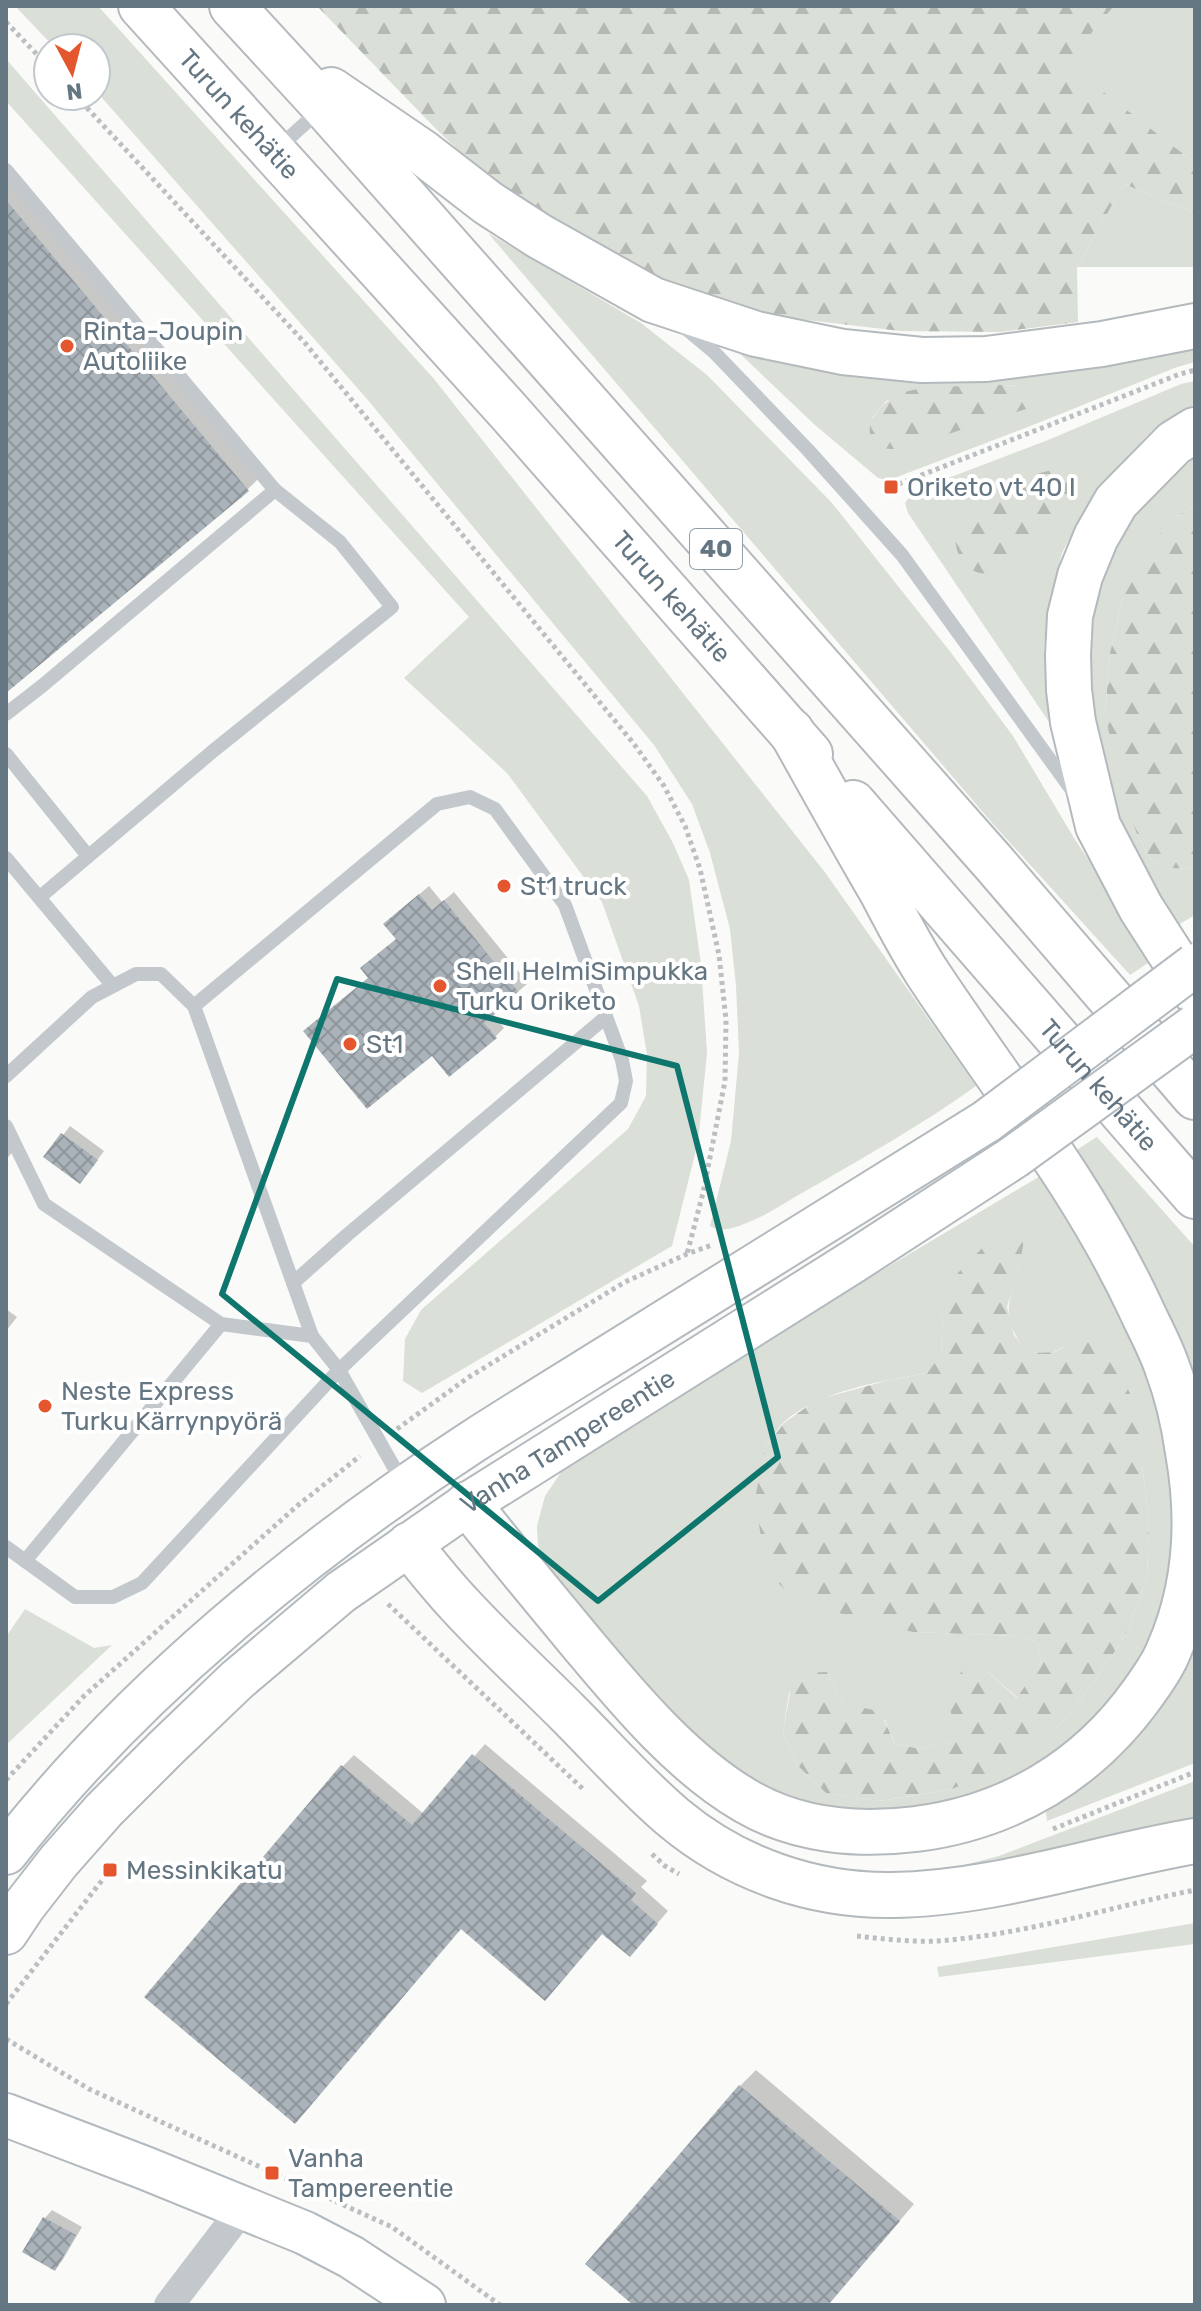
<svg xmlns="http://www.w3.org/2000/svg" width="1201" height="2311" viewBox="0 0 1201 2311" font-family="Rubik,sans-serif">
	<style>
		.grass { fill: #dadfd7; fill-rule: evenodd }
		.forest { fill: url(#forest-firs) }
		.shadow { fill: #0003 }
		.building { fill: url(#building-cross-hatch) }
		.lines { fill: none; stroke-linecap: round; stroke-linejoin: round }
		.secondary-casing { stroke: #b3babf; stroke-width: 46 }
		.highway-casing { stroke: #b4b9bd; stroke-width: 48 }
		.path { stroke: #bbbfc2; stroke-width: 5; stroke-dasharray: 4 4; stroke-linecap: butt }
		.lane { stroke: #c3c8cc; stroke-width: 14 }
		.street { stroke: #c3c8cc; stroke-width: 30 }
		.secondary { stroke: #fff; stroke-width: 42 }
		.highway { stroke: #fff; stroke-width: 44 }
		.secondary-bridge-casing { stroke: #b3babf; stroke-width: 46; stroke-linecap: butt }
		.secondary-bridge { stroke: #fff; stroke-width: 42 }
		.marked { fill: none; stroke: #0f766e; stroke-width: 6; stroke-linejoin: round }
		.poi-dot { fill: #e4572e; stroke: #fff; stroke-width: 3 }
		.labels { text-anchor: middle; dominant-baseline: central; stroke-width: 8; stroke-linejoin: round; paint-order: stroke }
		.shield { fill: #fff; stroke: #939fa8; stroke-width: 2 }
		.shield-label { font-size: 24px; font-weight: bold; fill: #657683 }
		.street-label { font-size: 26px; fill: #657683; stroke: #fff }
		.poi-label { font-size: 26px; fill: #657683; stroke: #fff; text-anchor: start }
	</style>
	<defs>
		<pattern id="forest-firs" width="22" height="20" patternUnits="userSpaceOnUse" patternTransform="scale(2)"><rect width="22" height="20" fill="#dadfd7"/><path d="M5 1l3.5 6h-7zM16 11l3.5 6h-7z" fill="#b4b9b4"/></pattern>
		<pattern id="building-cross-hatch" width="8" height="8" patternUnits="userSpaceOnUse" patternTransform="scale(2)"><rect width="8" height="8" fill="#aab3b9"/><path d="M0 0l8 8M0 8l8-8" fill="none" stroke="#8e969c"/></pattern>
	</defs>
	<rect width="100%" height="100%" fill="#fafaf8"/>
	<!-- grass -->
	<g class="grass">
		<path d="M 15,6 L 98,6 L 434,379 L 824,871 L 976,1086 C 923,1124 865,1157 809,1189 C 788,1200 767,1216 744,1224 C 734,1228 720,1233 710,1226 L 731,1141 L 739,1053 L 736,986 L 730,929 L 710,853 L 692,804 L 654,745 L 367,399 L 96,91 L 96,48 L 55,48 Z"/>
		<polygon points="1114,6 1195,7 1195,163 1065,63"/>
		<polygon points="6,59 647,796 673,843 689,880 701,964 707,1053 698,1142 672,1246 422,1393 403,1381 405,1339 421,1310 628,1129 646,1096 647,1055 639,1006 602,902 507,773 404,678 469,617 6,101"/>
		<polygon points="1124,184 1195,213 1195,267 1077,267"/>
		<polygon points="488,233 641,323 707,375 832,503 952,654 1013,736 1074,838 1154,959 1130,975 993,824"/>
		<path d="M 1195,342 L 1195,362 L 1177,367 L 1038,423 L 897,477 L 886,480 L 878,478 L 815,425 L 736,350 ZM 1000,385 L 1016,386 L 872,418 L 886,401 L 909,391 Z"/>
		<polygon points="1195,381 1195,404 1147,436 1111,475 1084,511 1062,553 1051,597 1044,648 1049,722 908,513 905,503 914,491 1048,440 1181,384"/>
		<polygon points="1195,454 1195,505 1176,517 1122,600 1110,653 1105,714 1137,834 1151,860 1165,868 1195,869 1195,915 1178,925 1142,870 1112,808 1081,656 1099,576 1131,509 1184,460"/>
		<polygon points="1097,1137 1195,1247 1195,1377 1165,1317 1075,1151"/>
		<path d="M 1042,1175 L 1087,1238 L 1168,1414 L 1179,1572 L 1128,1694 L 1021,1788 L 883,1818 L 810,1804 L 752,1783 L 680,1726 L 595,1630 L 543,1558 L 538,1546 L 537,1526 L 545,1496 L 566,1465 L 587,1446 ZM 1019,1266 C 1007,1306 1001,1317 1027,1353 L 1054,1352 L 1085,1335 L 1142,1466 L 1149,1517 L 1147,1579 L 1125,1636 L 1097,1678 L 1065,1719 L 1024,1760 L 952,1789 L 880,1801 L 826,1793 L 796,1764 L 783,1732 L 789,1693 L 827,1672 L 843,1706 L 885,1720 L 895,1744 L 921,1749 L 951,1741 L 953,1723 L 982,1667 L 1018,1698 L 1041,1662 L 1037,1642 L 1019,1636 L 913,1632 L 765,1448 C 771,1440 777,1429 784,1422 C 818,1391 882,1381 927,1373 L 941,1356 L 943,1312 Z"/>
		<polygon points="25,1609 94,1648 112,1645 6,1745 6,1637"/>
		<path d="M 1195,1638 L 1195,1763 L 1047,1821 L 1046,1812 C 1072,1794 1099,1777 1121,1755 C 1153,1722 1173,1678 1195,1638 Z"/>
		<polygon points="1195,1781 1195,1827 1126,1842 945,1870 999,1856"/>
		<polygon points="1195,1923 1195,1944 939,1977 937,1967"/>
	</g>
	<!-- forest -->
	<g class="forest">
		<polygon points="317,6 1114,6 1066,63 1195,163 1195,213 1124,184 1077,267 1078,322 1000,332 900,331 790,318 704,298 639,269 488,178 437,130"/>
		<path d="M 1000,385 C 1013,386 1028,387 1035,399 L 1026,409 L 902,449 C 894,449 884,450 878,445 C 855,429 885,399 901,393 C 927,384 973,387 1000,385 Z"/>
		<path d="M 1058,469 L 1068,478 L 1071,491 C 1059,511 1047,536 1030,553 C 1021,561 993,576 980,573 C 956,568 950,537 960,518 C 971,497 1035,472 1058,469 Z"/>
		<polygon points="1195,505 1195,869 1165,868 1151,860 1137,834 1122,793 1105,714 1110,653 1122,600 1143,551 1176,517"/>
		<path d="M 1014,1230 L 1024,1241 L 1019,1266 L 1007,1307 L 1014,1335 L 1028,1353 L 1055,1352 L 1085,1334 L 1109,1346 L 1138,1412 L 1142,1466 L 1149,1517 L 1147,1579 L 1125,1636 L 1097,1678 L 1065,1719 L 1025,1760 L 952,1789 L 879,1801 L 826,1793 L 796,1764 L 783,1732 L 790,1693 L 802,1673 L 827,1672 L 843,1706 C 881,1709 880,1708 895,1744 L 921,1749 L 951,1741 L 951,1693 L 963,1668 L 982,1667 L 1017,1698 L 1041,1662 L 1037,1642 L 1019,1636 L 913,1632 L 852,1617 L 792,1598 L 766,1569 L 755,1499 L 765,1448 L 784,1423 L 816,1400 L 889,1380 L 927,1373 L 941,1355 L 943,1312 L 954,1277 L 986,1244 Z"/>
	</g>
	<!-- shadow -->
	<g class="shadow">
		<polygon points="6,176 263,474 247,490 6,676"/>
		<polygon points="429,886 442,902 454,892 528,983 493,1014 504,1028 495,1037 370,977 398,938 395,915"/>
		<polygon points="70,1126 104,1151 87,1174 46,1157"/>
		<polygon points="6,1130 19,1146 6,1159"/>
		<polygon points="6,1309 17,1317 6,1331"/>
		<polygon points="485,1744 647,1881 641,1887 668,1911 641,1942 603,1932 557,1987 342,1767 354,1755 424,1814"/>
		<polygon points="756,2070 914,2204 828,2305 636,2305 740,2086"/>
		<polygon points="52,2210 82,2227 62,2261 55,2269 25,2251 45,2218"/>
	</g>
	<!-- building -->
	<g class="building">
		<polygon points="6,200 249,491 6,693"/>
		<polygon points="419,894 432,910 444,900 520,994 484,1023 497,1038 449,1077 432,1056 367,1109 303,1031 368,978 360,968 396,939 383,924"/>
		<polygon points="61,1133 98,1160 80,1184 43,1157"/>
		<polygon points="472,1754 636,1893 631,1900 658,1924 630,1957 602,1934 545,2001 461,1929 295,2124 144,1997 341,1765 412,1825"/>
		<polygon points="739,2085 900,2221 828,2305 633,2305 585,2264"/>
		<polygon points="43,2217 76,2235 55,2271 22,2252"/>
	</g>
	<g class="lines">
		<defs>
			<g id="secondary">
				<path d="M 6,1853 C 131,1693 303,1552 472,1442 C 528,1406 584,1372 640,1337 C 756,1265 871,1192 987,1121"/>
				<path id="s1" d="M 6,1933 L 24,1906 L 59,1861 L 104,1810 L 166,1748 L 237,1680 L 341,1592 L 468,1504 L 854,1261 L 1014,1157"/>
				<polyline points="6,2115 145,2168 305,2233 351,2257 424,2305"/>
			</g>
			<g id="highway">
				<path id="s2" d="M 141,6 L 510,413 L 810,754"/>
				<polyline points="232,6 324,106 993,862 1195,1097"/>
				<polyline points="331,90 422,152 488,203 539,236 653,300 756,334 843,352 922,360 986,359 1102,344 1195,326"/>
				<polyline points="1195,430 1174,443 1116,502 1096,537 1080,576 1070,616 1068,655 1069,690 1073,722 1098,826 1141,908 1195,992"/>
				<path id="s3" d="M 853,803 L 1195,1196"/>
				<path d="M 468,1504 C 506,1552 546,1600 585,1647 C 631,1702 684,1765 746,1801 C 797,1831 859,1836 916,1829 C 1010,1817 1088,1770 1143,1693 C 1152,1680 1162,1667 1168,1652 C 1196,1589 1200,1519 1188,1452 C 1184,1424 1177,1393 1167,1367 C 1160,1346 1148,1325 1139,1305 C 1082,1184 1003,1087 930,977 C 912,950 897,921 882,892 C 851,839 821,785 791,731"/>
				<path d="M 409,1545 C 426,1565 442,1586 460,1605 C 494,1642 531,1676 567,1712 C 602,1747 636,1786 674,1818 C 735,1869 813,1896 892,1895 C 993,1894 1095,1858 1195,1841"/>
			</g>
		</defs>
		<!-- secondary casing -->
		<use href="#secondary" class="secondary-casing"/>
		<!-- highway casing -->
		<use href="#highway" class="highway-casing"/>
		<!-- path -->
		<g class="path">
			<polyline points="6,22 48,66"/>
			<polyline points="76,96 305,343 634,744 664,786 685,826 700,869 719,955 726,1020 725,1081 703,1193 687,1254"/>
			<polyline points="891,487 1180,374 1195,370"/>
			<polyline points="397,1429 469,1377 625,1282 687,1254 712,1245"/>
			<polyline points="388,1604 584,1790"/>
			<polyline points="6,1780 84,1696 297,1506 360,1456"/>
			<polyline points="1053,1829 1195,1772"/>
			<polyline points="652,1854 665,1866 679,1874"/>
			<path d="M 857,1936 C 883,1939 911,1942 937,1941 C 1024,1935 1110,1907 1195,1890"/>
			<polyline points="6,2004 110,1870"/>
			<polyline points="6,2039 89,2089 392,2227 500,2305"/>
		</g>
		<!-- lane -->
		<g class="lane">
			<polyline points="277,149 321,109"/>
			<polyline points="6,170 275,490 340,542 392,607 213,751 40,897"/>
			<polyline points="683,326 713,351 808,450 902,555 1074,793"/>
			<polyline points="6,714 42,686 275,490"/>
			<polyline points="6,754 88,856"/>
			<polyline points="6,858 113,986"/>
			<polyline points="6,1076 92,997 136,974 161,974 194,1006"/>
			<polyline points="6,1126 44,1204 221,1324 312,1336 339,1370 404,1485"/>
			<polyline points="293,1283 347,1235 606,1017"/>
			<polyline points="6,1547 75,1597 113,1597 142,1583 339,1370 621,1103 626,1081 622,1060 565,905 495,809 470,797 437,804 194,1006 312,1336"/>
			<polyline points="25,1561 221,1324"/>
		</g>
		<!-- street -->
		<polyline class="street" points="169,2305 243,2208"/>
		<!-- secondary -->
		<use href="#secondary" class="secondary"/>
		<!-- highway -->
		<use href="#highway" class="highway"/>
		<defs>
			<g id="secondary-bridge">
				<polyline points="987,1121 1195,965"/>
				<polyline points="1014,1157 1195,1026"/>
			</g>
		</defs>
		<!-- secondary-bridge casing -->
		<use href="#secondary-bridge" class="secondary-bridge-casing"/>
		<!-- secondary-bridge -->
		<use href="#secondary-bridge" class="secondary-bridge"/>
	</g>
	<!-- marked area -->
	<path class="marked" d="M 337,979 L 677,1066 L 778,1457 L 598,1601 L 222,1294 Z"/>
	<!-- markers -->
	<g class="poi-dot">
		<circle cx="67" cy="346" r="8"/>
		<rect x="883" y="479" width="16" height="16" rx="4"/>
		<circle cx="504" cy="886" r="8"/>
		<circle cx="440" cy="986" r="8"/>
		<circle cx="350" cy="1044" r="8"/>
		<circle cx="45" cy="1406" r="8"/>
		<rect x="102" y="1862" width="16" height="16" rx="4"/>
		<rect x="264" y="2165" width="16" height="16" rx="4"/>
	</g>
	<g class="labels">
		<!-- shield labels -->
		<rect class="shield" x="690" y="529" width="52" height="40" rx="6"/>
		<g class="shield-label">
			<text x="716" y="549">40</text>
		</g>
		<!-- street labels -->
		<g class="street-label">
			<text stroke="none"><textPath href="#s2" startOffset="146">Turun kehätie</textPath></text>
			<text stroke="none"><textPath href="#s2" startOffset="794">Turun kehätie</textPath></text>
			<text stroke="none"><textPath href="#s3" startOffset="374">Turun kehätie</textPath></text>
			<text stroke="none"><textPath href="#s1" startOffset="752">Vanha Tampereentie</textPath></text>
		</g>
		<!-- poi labels -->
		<g class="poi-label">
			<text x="83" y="331">Rinta-Joupin<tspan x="83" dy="30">Autoliike</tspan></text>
			<text x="907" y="487">Oriketo vt 40 I</text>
			<text x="520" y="886">St1 truck</text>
			<text x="456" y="971">Shell HelmiSimpukka<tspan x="456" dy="30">Turku Oriketo</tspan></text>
			<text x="366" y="1044">St1</text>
			<text x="61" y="1391">Neste Express<tspan x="61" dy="30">Turku Kärrynpyörä</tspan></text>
			<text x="126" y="1870">Messinkikatu</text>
			<text x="288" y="2158">Vanha<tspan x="288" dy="30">Tampereentie</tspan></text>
		</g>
	</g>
	<!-- border -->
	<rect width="1201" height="2311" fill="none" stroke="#657683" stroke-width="16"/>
	<!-- north arrow -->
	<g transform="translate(72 72) rotate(173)"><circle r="38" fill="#ffffff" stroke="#c1c8cd" stroke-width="2"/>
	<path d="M0-6L14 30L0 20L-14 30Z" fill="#e4572e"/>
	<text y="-12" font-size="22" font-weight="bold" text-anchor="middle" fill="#657683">N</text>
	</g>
</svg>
